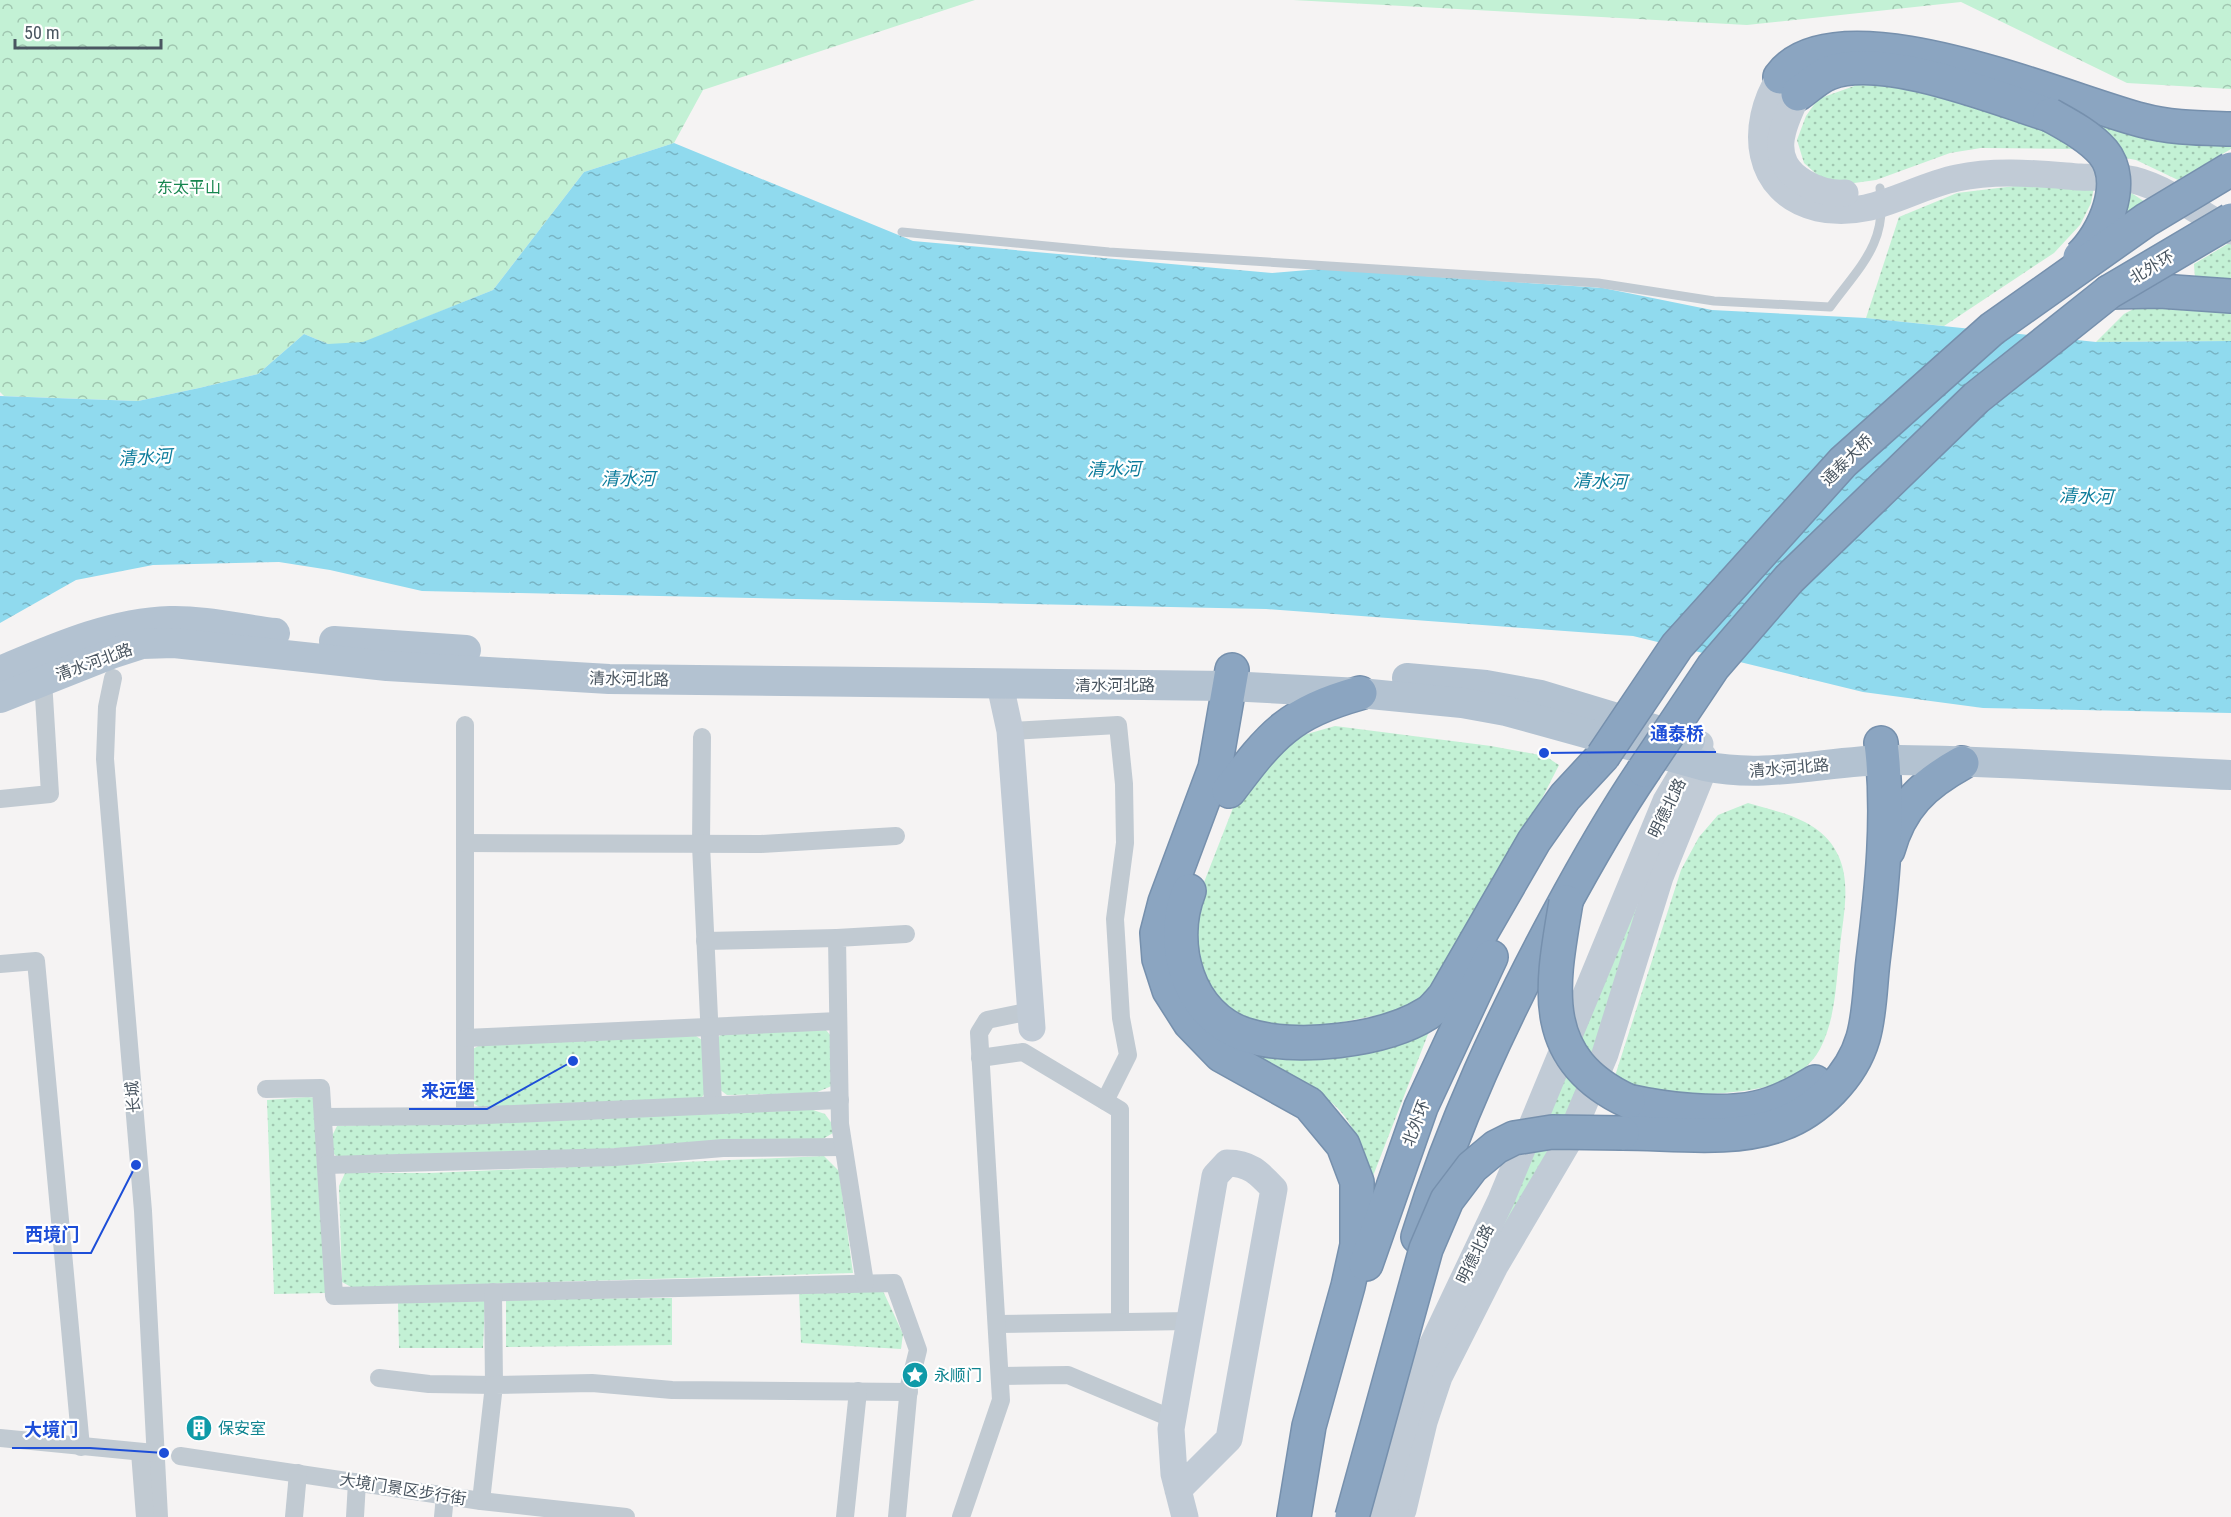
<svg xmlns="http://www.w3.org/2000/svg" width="2231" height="1517" viewBox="0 0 2231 1517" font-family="'Roboto Condensed','Noto Sans SC',sans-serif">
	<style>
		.grass { fill: url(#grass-dots) }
		.forest { fill: url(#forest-crowns) }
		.water { fill: url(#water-ripples) }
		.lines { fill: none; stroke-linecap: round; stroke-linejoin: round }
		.highway-casing { stroke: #7690ad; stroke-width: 36 }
		.lane { stroke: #c1cad2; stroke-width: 9 }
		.street { stroke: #c1cad2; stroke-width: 18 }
		.secondary { stroke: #c1cbd6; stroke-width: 27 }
		.primary { stroke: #b3c2d1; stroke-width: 30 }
		.highway { stroke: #8ba5c1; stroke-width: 33 }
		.highway-bridge-casing { stroke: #7690ad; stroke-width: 36; stroke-linecap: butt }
		.highway-bridge { stroke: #8ba5c1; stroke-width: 33 }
		.labels { text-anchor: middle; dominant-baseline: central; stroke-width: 4.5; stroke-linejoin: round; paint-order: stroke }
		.park-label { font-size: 16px; fill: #17864f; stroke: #fff }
		.street-label { font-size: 16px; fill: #4a5661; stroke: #fff }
		.culture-label { font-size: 16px; fill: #0d838f; stroke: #fff; text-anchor: start }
		.water-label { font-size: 18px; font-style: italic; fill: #0c7c9b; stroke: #fff }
		.leader { fill: none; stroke: #1d4ed8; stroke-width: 2 }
		.callout-dot { fill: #1d4ed8; stroke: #fff; stroke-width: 2 }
		.callout-label { font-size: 18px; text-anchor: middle; font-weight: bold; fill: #1d4ed8; stroke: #fff; stroke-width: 4.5; stroke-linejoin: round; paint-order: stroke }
	</style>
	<defs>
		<pattern id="grass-dots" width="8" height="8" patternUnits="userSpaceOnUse" patternTransform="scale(1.5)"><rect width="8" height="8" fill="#c3f1d5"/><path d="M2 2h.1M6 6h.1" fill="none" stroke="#a0c6b0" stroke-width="1.8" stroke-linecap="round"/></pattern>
		<pattern id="forest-crowns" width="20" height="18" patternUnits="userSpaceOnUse" patternTransform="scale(1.5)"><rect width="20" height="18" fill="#c3f1d5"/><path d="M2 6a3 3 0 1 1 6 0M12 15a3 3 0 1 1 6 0" fill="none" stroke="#a0c6b0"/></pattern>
		<pattern id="water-ripples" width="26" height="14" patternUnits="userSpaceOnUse" patternTransform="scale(1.5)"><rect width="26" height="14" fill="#90daee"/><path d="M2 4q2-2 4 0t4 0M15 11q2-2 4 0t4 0" fill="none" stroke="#78b4c4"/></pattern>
	</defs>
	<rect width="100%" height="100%" fill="#f5f3f3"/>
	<!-- grass -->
	<g class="grass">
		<path d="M 1857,85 C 1909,86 1948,97 1997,114 C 2028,124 2050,130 2077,149 L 1981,148 L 1950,153 L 1876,180 L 1847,184 L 1823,180 L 1804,163 L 1797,140 L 1806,116 L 1818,99 Z"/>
		<polygon points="2086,118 2231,141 2231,149 2178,180 2136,160 2120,157"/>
		<polygon points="2023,185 2094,187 2091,203 2080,225 2054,253 1944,326 1866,318 1899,217 1957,193"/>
		<polygon points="2127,190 2145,202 2123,215"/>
		<polygon points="2231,242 2231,282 2195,279 2194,264"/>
		<polygon points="2139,306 2231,307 2231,341 2096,342 2124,314"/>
		<polygon points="1335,726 1491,746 1545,756 1559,765 1529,824 1432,990 1399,1011 1327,1025 1296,1026 1250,1022 1224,1007 1203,984 1194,930 1201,890 1240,790 1293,738"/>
		<path d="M 1748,803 C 1782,813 1823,820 1839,857 C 1851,885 1843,917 1840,947 C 1836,982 1836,1018 1820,1049 C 1798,1089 1746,1092 1706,1094 C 1695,1095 1681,1098 1670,1096 C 1649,1094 1632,1086 1615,1076 L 1681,870 L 1699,837 L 1718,815 Z"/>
		<polygon points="1636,906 1641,907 1574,1105 1489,1254"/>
		<path d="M 1430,1029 L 1373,1176 C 1364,1155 1357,1131 1342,1113 C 1324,1090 1259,1060 1230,1045 L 1336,1057 L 1385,1049 Z"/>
		<polygon points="826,1030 831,1036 834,1085 815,1093 727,1095 719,1089 716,1039 722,1034"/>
		<polygon points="696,1036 702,1040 706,1091 701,1099 483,1109 471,1102 471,1050 480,1045"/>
		<polygon points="308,1097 316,1098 326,1293 274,1294 267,1100"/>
		<polygon points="807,1108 825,1114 833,1125 833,1133 821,1140 340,1160 333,1153 332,1136 337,1126"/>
		<polygon points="824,1156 839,1171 853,1273 353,1288 342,1282 339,1186 345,1173 431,1173"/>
		<polygon points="883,1291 903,1334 901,1349 801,1343 799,1292"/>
		<polygon points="672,1298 672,1345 506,1347 506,1299"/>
		<polygon points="485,1301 483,1348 399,1348 398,1303"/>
	</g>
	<!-- forest -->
	<g class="forest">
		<polygon points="0,0 975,0 703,90 674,143 584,172 493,290 360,344 328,344 304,334 258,374 199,388 138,401 4,396 0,392"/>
		<polygon points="1293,0 2231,0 2231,89 2127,83 1961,2 1747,25"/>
	</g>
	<!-- water -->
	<polygon class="water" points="674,143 913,241 1272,273 1320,269 1603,288 1712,310 1866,318 2096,342 2231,341 2231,713 1983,708 1863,692 1633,636 1266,609 422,591 330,570 279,562 153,565 76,580 0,623 0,396 138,401 199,388 258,374 304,334 328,344 363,342 493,290 584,172"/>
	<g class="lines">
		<defs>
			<g id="highway">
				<path d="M 1780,77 C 1835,0 2064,100 2141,120 C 2170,128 2201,128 2231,129"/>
				<path d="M 1798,94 C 1808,87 1818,77 1829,73 C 1883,52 1996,98 2050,115"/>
				<polyline points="2109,292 2160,291 2231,296"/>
				<polyline points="1232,670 1215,768 1165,902 1157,933 1159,959 1169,990 1190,1023 1221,1055 1309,1104 1343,1145 1357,1182 1357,1245 1348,1286 1309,1426 1294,1517"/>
				<path d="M 1229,791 C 1272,734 1289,713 1360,693"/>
				<path d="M 1888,850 C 1900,806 1924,784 1962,763"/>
				<path d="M 1189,891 C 1168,943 1187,1016 1246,1035 C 1295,1051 1384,1041 1428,1013 C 1434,1009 1439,1002 1444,997 L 1534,841 L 1565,797 L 1603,756"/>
				<path d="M 1628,1101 C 1664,1109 1719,1116 1756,1108 C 1776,1104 1797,1093 1815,1082"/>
				<path d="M 1622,1133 C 1672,1133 1734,1142 1781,1124 C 1817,1111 1852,1076 1863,1038 C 1870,1014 1870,986 1873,961 C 1882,889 1890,815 1881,743"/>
				<path d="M 1418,1237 C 1453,1124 1502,1019 1558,915 C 1585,865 1612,817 1644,770"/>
				<polyline points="1366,1264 1421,1107 1491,957"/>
			</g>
		</defs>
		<!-- highway casing -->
		<use href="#highway" class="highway-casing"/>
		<!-- lane -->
		<path class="lane" d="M 902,232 L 1109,252 L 1598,283 L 1714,301 L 1830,307 C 1860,266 1888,243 1880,188"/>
		<!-- street -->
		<g class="street">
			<polyline points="113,678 107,707 105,759 143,1211 159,1517"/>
			<polyline points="465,725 465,1116"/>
			<polyline points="1010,731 1118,725 1124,784 1125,843 1115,919 1121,1018 1128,1055 1105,1101"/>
			<polyline points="702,737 701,845 713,1104"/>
			<polyline points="0,799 50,794 43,680"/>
			<polyline points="465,843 761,844 896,836"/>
			<polyline points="705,941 837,938"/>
			<polyline points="0,964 36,961 81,1447"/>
			<polyline points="465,1038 838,1021"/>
			<polyline points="980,1058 1023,1052 1120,1110 1120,1322"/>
			<polyline points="266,1089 321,1088 334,1296 894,1283 918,1350 909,1386 897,1517"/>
			<polyline points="323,1117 465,1116 840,1100"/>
			<polyline points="326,1165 615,1157 723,1148 843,1147"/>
			<polyline points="865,1283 840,1124 837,938 906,934"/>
			<polyline points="997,1324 1190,1321"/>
			<polyline points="1000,1376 1068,1375 1173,1419"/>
			<polyline points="379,1378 429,1384 494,1385 493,1292"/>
			<polyline points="0,1438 154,1453"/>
			<polyline points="140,1452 145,1517"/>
			<polyline points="180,1456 481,1501 626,1517"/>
			<polyline points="481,1501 494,1385 592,1383 672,1390 909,1392"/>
			<polyline points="294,1517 298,1473"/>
			<polyline points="355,1517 357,1482"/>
			<polyline points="443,1517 445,1495"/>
			<polyline points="845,1517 858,1391"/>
			<polyline points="961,1517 1001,1400 979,1033 987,1020 1031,1011"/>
		</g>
		<!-- secondary -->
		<g class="secondary">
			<path d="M 1780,77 C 1749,125 1754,193 1818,208 C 1870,220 1909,188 1957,178 C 1997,169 2040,174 2080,177 C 2098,178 2117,176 2134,180 C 2166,188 2203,215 2231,231"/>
			<path d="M 1798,94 C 1782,126 1766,161 1805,183 C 1816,190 1832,194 1845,193"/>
			<polyline points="1000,685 1010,731 1032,1028"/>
			<path d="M 1178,1490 L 1229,1439 L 1274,1189 C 1259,1173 1250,1163 1227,1163 L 1215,1176 L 1171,1429 L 1174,1474 L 1185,1517"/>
			<polyline points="1403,1510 1424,1422 1439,1377 1495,1266 1568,1142 1605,1054 1660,877 1705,766 1703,756"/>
			<polyline points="1383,1517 1392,1468 1419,1373 1501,1200 1666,801 1700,744"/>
		</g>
		<!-- primary -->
		<g class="primary">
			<polyline points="334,641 466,650"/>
			<path d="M 0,671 C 55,648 110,623 170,621 C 204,620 241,629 275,633"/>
			<polyline points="1407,678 1486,685 1541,695 1690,740"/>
			<path d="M 0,698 L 111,654 L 142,644 L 174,643 L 387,666 L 609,679 L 1228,686 L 1360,693 L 1462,703 L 1506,711 L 1705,766 C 1771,780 1834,758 1899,760 C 2010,761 2121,770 2231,775"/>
		</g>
		<!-- highway -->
		<use href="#highway" class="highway"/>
		<defs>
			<g id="highway-bridge">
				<path d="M 2050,115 C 2068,125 2089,136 2103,152 C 2128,182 2104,235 2080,257"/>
				<polyline points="1603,756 1677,646 1843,462 1992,329 2146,220 2231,169"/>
				<polyline points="1644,770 1713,667 1789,579 1976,398 2109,292 2231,220"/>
				<path d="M 1566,902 C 1552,985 1536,1058 1628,1101"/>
				<polyline points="1352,1517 1426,1249 1447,1200 1472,1167 1496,1147 1514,1138 1552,1132 1622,1133"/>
			</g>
		</defs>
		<!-- highway-bridge casing -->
		<use href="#highway-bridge" class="highway-bridge-casing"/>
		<!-- highway-bridge -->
		<use href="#highway-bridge" class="highway-bridge"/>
	</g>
	<!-- icons -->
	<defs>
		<symbol id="sight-disc" viewBox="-11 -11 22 22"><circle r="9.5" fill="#0f9aa8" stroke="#fff"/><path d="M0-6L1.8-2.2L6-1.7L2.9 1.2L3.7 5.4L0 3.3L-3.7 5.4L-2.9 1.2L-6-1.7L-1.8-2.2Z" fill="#fff"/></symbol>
		<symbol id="building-disc" viewBox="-11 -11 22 22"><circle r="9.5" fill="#0f9aa8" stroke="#fff"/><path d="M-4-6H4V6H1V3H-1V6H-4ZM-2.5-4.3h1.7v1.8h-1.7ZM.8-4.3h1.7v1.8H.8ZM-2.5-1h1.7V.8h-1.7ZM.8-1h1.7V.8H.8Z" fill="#fff"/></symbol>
	</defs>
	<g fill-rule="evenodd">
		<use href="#sight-disc" x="900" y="1360" width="30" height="30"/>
		<use href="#building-disc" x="184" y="1413" width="30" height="30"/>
	</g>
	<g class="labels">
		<!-- park labels -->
		<g class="park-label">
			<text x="189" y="187">东太平山</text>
		</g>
		<!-- street labels -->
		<g class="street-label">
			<text transform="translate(2152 267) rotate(-31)">北外环</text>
			<text transform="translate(1847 460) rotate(-45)">通泰大桥</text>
			<text transform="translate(94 662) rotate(-20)">清水河北路</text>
			<text transform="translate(629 679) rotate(1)">清水河北路</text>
			<text x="1115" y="685">清水河北路</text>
			<text transform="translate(1789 768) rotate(-5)">清水河北路</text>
			<text transform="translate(1667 808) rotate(-64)">明德北路</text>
			<text transform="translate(133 1097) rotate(-95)">长城</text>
			<text transform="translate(1416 1123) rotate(-69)">北外环</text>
			<text transform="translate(1475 1254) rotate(-64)">明德北路</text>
			<text transform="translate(403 1489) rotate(9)">大境门景区步行街</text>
		</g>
		<!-- culture labels -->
		<g class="culture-label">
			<text x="934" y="1375">永顺门</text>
			<text x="218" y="1428">保安室</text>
		</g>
		<!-- water labels -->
		<g class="water-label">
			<text transform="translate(145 457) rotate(-3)">清水河</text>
			<text transform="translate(1114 469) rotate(-1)">清水河</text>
			<text x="628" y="478">清水河</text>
			<text transform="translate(1600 481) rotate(2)">清水河</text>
			<text transform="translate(2086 496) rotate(2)">清水河</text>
		</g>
	</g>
	<!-- callouts -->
	<path class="leader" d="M1544 753L1638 752H1716M573 1061L487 1109H409M136 1165L91 1253H13M164 1453L90 1448H12"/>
	<g class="callout-dot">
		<circle cx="1544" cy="753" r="6"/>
		<circle cx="573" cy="1061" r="6"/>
		<circle cx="136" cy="1165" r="6"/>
		<circle cx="164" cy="1453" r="6"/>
	</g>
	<g class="callout-label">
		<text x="1677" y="740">通泰桥</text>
		<text x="448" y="1097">来远堡</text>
		<text x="52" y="1241">西境门</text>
		<text x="51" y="1436">大境门</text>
	</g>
	<!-- scale -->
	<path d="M15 39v9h146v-9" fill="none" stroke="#4a5661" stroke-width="3"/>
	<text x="24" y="39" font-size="18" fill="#4a5661" stroke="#ffffff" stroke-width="4.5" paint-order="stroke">50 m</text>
</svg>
